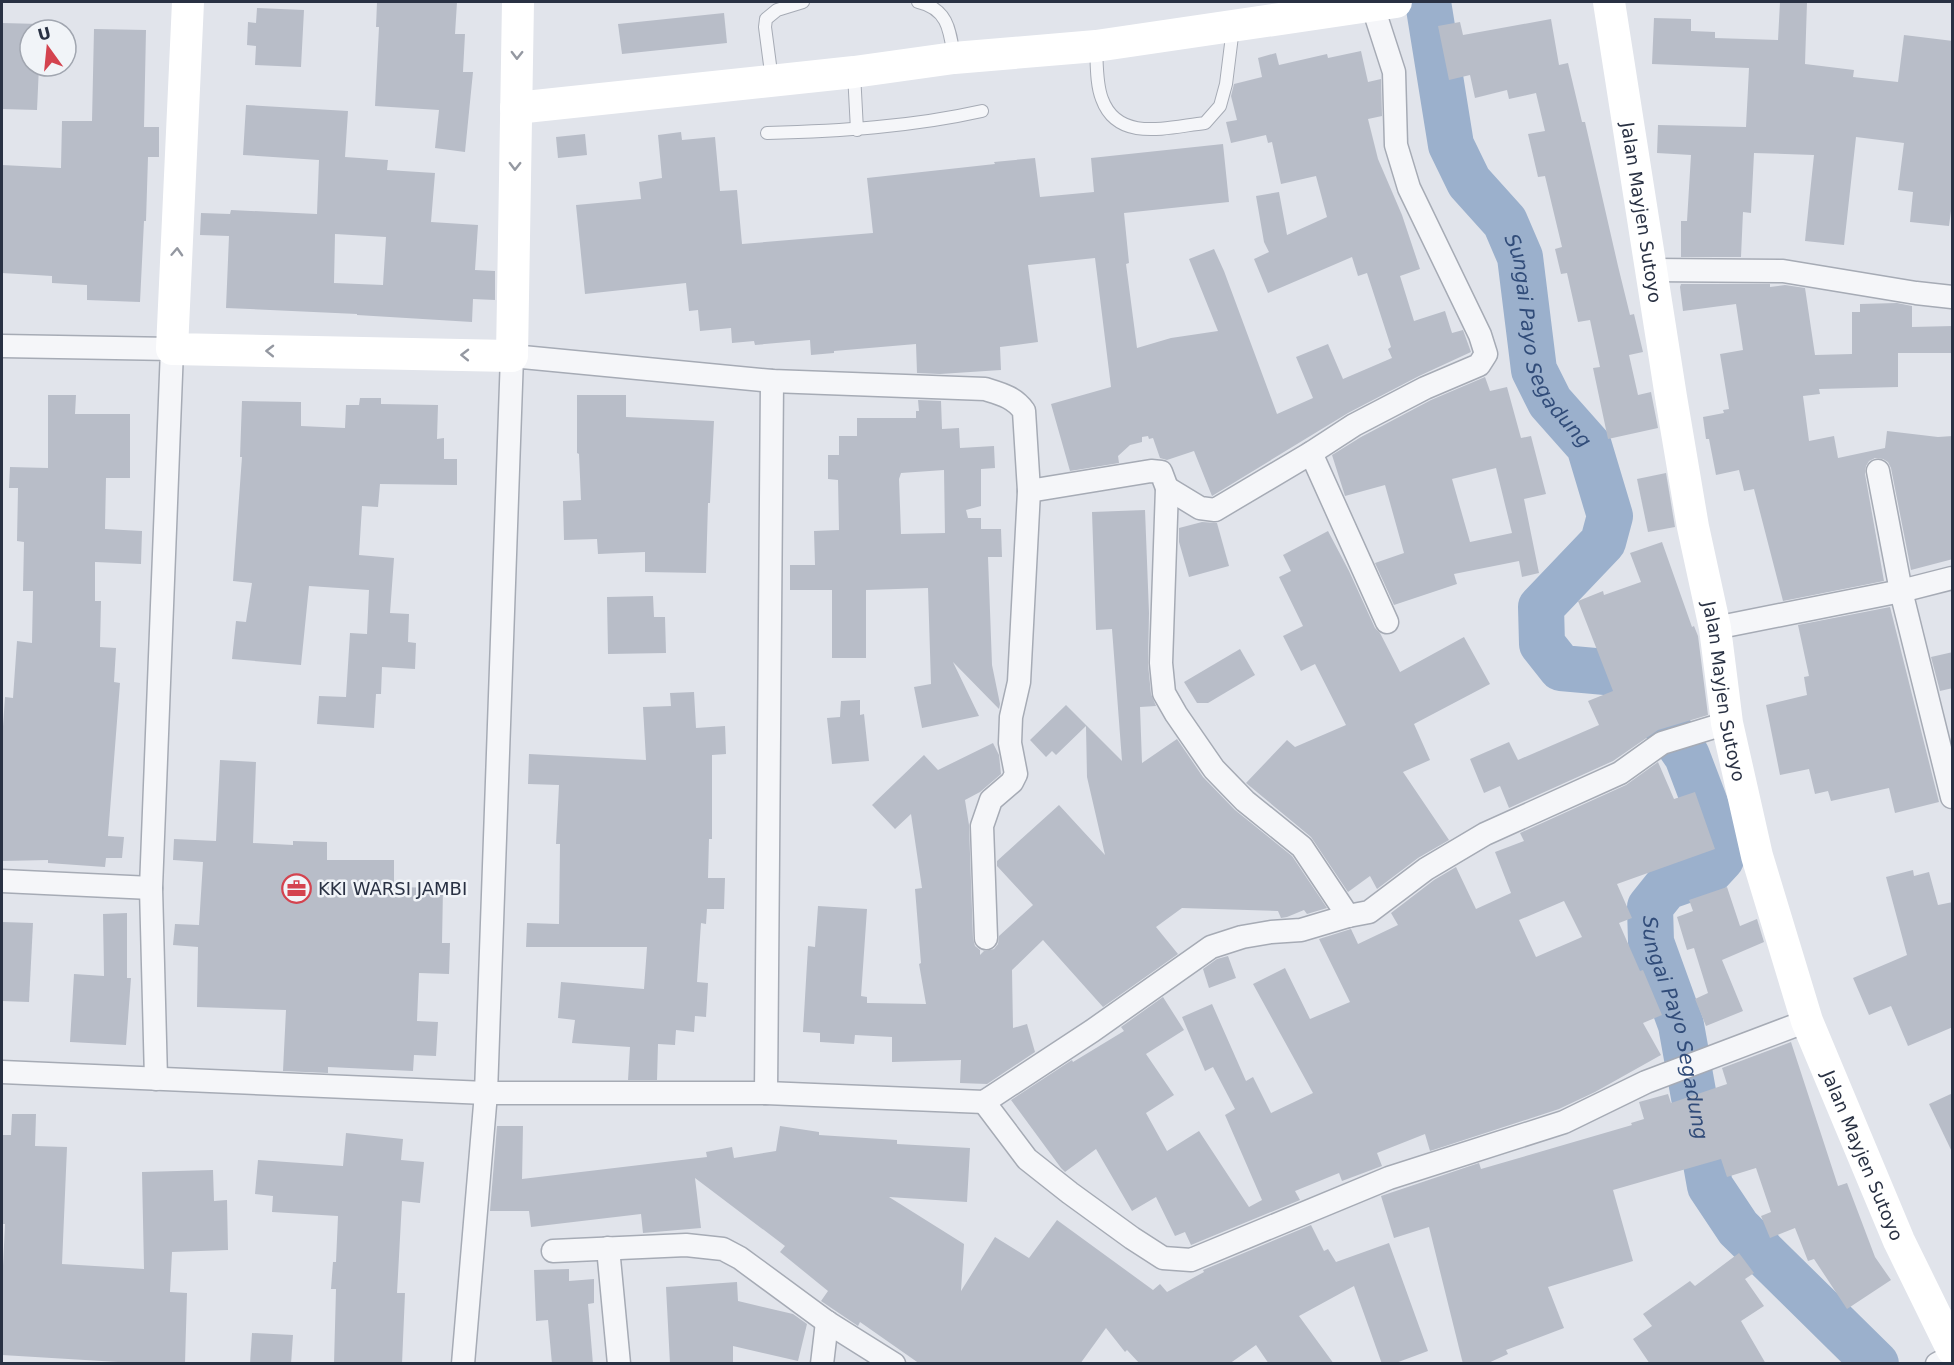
<svg xmlns="http://www.w3.org/2000/svg" width="1954" height="1365" viewBox="0 0 1954 1365" font-family="'DejaVu Sans',sans-serif">
	<style>
		.lines { fill: none; stroke-linecap: round; stroke-linejoin: round }
		.river { stroke: #9bb0cc; stroke-width: 46 }
		.building { fill: #b8bdc8; fill-rule: evenodd }
		.lane-casing { stroke: #a6abb5; stroke-width: 14 }
		.street-casing { stroke: #a6abb5; stroke-width: 25 }
		.lane { stroke: #f5f6f9; stroke-width: 12 }
		.street { stroke: #f5f6f9; stroke-width: 22 }
		.secondary { stroke: #fff; stroke-width: 32 }
		.oneway { stroke: #9498a1 }
		.labels { text-anchor: middle; dominant-baseline: central; stroke-width: 5; stroke-linejoin: round; paint-order: stroke }
		.street-label { font-size: 18px; fill: #293143; stroke: #f1f4f8 }
		.poi-label { font-size: 18px; fill: #293143; stroke: #f1f4f8; text-anchor: start }
		.water-label { font-size: 20px; font-style: italic; fill: #314c79; stroke: #f1f4f8 }
	</style>
	<rect width="100%" height="100%" fill="#e1e4eb"/>
	<g class="lines">
		<!-- river -->
		<path class="river" id="s1" d="M 1428,2 L 1451,145 L 1469,182 L 1505,222 L 1520,257 L 1534,370 L 1550,402 L 1589,446 L 1610,516 L 1603,542 L 1541,607 L 1542,644 L 1561,668 L 1617,673 L 1634,680 L 1687,756 L 1720,843 L 1721,859 L 1709,872 L 1666,887 L 1650,907 L 1651,942 L 1681,1025 L 1710,1186 L 1738,1228 L 1876,1364"/>
	</g>
	<!-- building -->
	<g class="building">
		<polygon points="377,2 457,2 455,34 465,34 463,72 473,72 465,152 435,148 439,110 375,106 379,27 376,27"/>
		<polygon points="1780,2 1807,2 1805,64 1854,70 1853,77 1898,82 1904,35 1953,41 1953,196 1949,226 1910,222 1913,192 1898,190 1904,143 1856,137 1844,245 1805,241 1814,155 1754,153 1751,213 1743,212 1741,257 1681,257 1681,221 1687,221 1691,155 1657,153 1658,125 1746,127 1749,68 1652,64 1654,18 1691,19 1691,31 1715,32 1715,38 1778,40"/>
		<polygon points="257,8 304,10 301,67 255,65 256,46 247,45 248,22 256,23"/>
		<polygon points="724,13 727,43 622,54 618,24"/>
		<polygon points="1551,19 1559,65 1568,63 1582,122 1585,122 1618,266 1630,315 1634,314 1643,352 1629,355 1638,395 1651,392 1658,428 1608,439 1593,368 1600,367 1590,320 1578,322 1567,273 1561,274 1555,249 1562,247 1545,176 1538,177 1528,134 1545,131 1536,93 1509,99 1507,90 1475,98 1470,75 1449,80 1438,26 1460,22 1463,35"/>
		<polygon points="2,23 40,24 40,30 30,30 30,66 39,66 37,110 2,109"/>
		<polygon points="94,29 146,30 144,127 159,127 159,157 148,157 146,221 144,221 140,302 87,300 87,285 52,283 52,276 2,273 2,165 61,168 62,121 92,121"/>
		<polygon points="1361,51 1368,82 1381,79 1382,116 1368,119 1378,159 1402,215 1420,269 1400,276 1414,321 1445,311 1452,333 1463,330 1471,352 1419,376 1348,413 1212,496 1194,451 1167,460 1160,458 1153,438 1149,439 1148,436 1142,437 1142,442 1130,445 1118,456 1119,463 1070,471 1051,404 1111,387 1095,258 1028,265 1038,342 1000,347 1001,370 940,374 917,373 916,344 834,351 834,353 811,355 810,340 755,345 754,341 732,343 731,328 700,331 698,310 689,311 686,283 585,294 576,205 641,199 639,182 662,178 658,135 681,132 682,140 715,137 720,191 737,190 742,244 873,233 867,178 995,164 994,162 1035,158 1040,197 1094,192 1091,158 1223,144 1229,202 1124,213 1129,263 1126,264 1137,348 1171,338 1218,331 1189,259 1214,249 1224,271 1277,414 1313,398 1296,357 1328,344 1343,379 1392,358 1388,349 1391,347 1367,273 1358,276 1352,257 1268,293 1254,259 1269,252 1264,242 1256,196 1279,192 1287,235 1327,217 1316,176 1281,184 1272,142 1268,143 1266,135 1231,143 1226,122 1237,120 1231,96 1234,84 1262,77 1258,58 1276,53 1279,65 1327,54 1328,58"/>
		<path d="M 246,105 L 348,111 L 345,157 L 388,160 L 387,170 L 435,173 L 431,222 L 478,225 L 475,270 L 495,271 L 495,300 L 473,299 L 472,322 L 357,315 L 357,314 L 226,308 L 229,236 L 200,235 L 201,213 L 230,214 L 231,210 L 317,214 L 319,160 L 243,155 ZM 335,234 L 386,237 L 383,285 L 334,283 Z"/>
		<polygon points="585,134 587,155 558,158 556,137"/>
		<polygon points="1681,284 1770,284 1770,287 1785,285 1805,288 1815,355 1852,354 1852,312 1860,312 1860,304 1897,303 1912,306 1912,327 1953,326 1953,353 1898,353 1898,387 1819,389 1820,394 1803,396 1809,441 1834,436 1838,458 1885,448 1887,431 1938,437 1953,436 1953,559 1911,570 1891,468 1888,462 1883,459 1875,458 1869,461 1866,466 1865,474 1884,581 1783,601 1754,489 1744,491 1739,470 1716,475 1709,439 1706,439 1703,417 1724,413 1723,410 1729,409 1720,354 1743,350 1736,304 1683,311 1680,287"/>
		<path d="M 1485,377 L 1490,391 L 1507,387 L 1521,438 L 1531,436 L 1546,494 L 1524,499 L 1539,573 L 1522,577 L 1519,561 L 1454,574 L 1457,584 L 1394,605 L 1375,563 L 1404,553 L 1385,485 L 1345,496 L 1332,455 L 1361,437 L 1431,400 ZM 1496,468 L 1512,533 L 1470,542 L 1452,479 Z"/>
		<polygon points="48,395 76,395 75,414 130,414 130,478 106,478 105,529 142,531 141,564 95,562 95,601 101,601 100,647 116,648 114,682 120,683 108,836 124,837 122,858 106,858 105,867 48,863 48,860 2,861 2,741 5,697 13,698 17,641 32,643 33,591 23,591 24,542 17,541 18,488 9,488 10,467 48,468"/>
		<polygon points="577,395 626,395 626,417 714,421 710,503 708,503 706,573 645,572 645,552 598,554 597,539 564,540 563,501 581,500 579,454 577,453"/>
		<polygon points="360,398 381,398 381,404 438,405 437,439 444,438 444,459 457,459 457,485 380,484 378,507 362,506 359,555 394,558 390,613 409,614 408,642 416,643 415,669 382,667 381,694 376,694 374,728 317,724 319,696 346,697 350,633 367,634 369,590 309,586 301,665 232,659 236,621 246,622 252,583 233,581 242,457 240,457 242,401 301,402 301,426 345,428 346,405 359,405"/>
		<path d="M 918,400 L 941,401 L 942,429 L 959,428 L 960,448 L 994,446 L 995,468 L 981,469 L 981,506 L 966,510 L 968,518 L 981,518 L 981,529 L 1001,529 L 1002,557 L 988,557 L 992,665 L 1000,704 L 999,709 L 953,662 L 979,716 L 922,728 L 914,687 L 931,684 L 928,588 L 866,590 L 866,658 L 832,658 L 832,590 L 790,590 L 790,565 L 815,565 L 814,531 L 839,530 L 838,480 L 828,479 L 828,455 L 839,455 L 839,436 L 857,436 L 857,418 L 916,418 L 916,411 L 919,411 ZM 944,470 L 945,533 L 901,534 L 899,479 L 901,473 Z"/>
		<polygon points="1666,473 1675,527 1648,532 1637,479"/>
		<polygon points="1145,510 1149,613 1148,664 1151,694 1156,706 1140,707 1142,763 1177,739 1203,777 1235,810 1292,856 1327,908 1307,914 1304,910 1287,917 1281,918 1278,911 1182,908 1156,927 1178,954 1103,1007 1043,940 1012,970 1013,1028 1027,1024 1035,1052 987,1084 960,1083 961,1060 892,1062 892,1037 855,1035 854,1044 820,1042 820,1033 803,1032 808,946 815,947 818,906 867,909 861,996 867,997 867,1003 926,1004 919,964 921,963 915,889 922,888 911,814 895,829 872,805 924,755 938,770 993,743 999,755 1001,774 980,792 965,800 969,825 973,938 975,946 980,950 980,955 984,951 994,949 998,944 999,936 1033,905 997,866 997,861 1059,805 1105,855 1087,777 1086,726 1056,755 1052,751 1046,757 1030,740 1066,705 1122,761 1112,629 1096,630 1092,512"/>
		<polygon points="1202,522 1217,523 1229,566 1189,577 1179,542 1179,528"/>
		<polygon points="1328,531 1349,571 1375,628 1380,633 1400,672 1464,637 1490,684 1414,724 1430,760 1403,772 1449,840 1418,858 1377,889 1370,876 1348,892 1311,837 1246,783 1287,740 1295,747 1346,725 1315,664 1301,671 1283,636 1303,626 1279,577 1291,571 1283,555"/>
		<polygon points="1662,542 1692,627 1694,626 1698,636 1708,715 1658,730 1613,761 1509,808 1500,786 1484,793 1470,759 1509,742 1518,760 1599,725 1588,701 1613,691 1578,601 1603,591 1604,595 1641,582 1630,553"/>
		<polygon points="653,596 654,617 665,617 666,653 608,654 607,597"/>
		<polygon points="1890,607 1939,802 1895,813 1889,788 1831,801 1828,791 1815,794 1809,769 1780,775 1766,705 1807,695 1804,677 1809,676 1798,625"/>
		<polygon points="1240,649 1255,675 1208,703 1197,703 1184,682"/>
		<polygon points="1953,652 1953,688 1940,691 1931,657"/>
		<polygon points="694,692 696,728 725,726 726,754 712,755 712,839 709,839 708,878 725,878 724,909 707,909 706,924 701,923 697,982 708,983 706,1017 695,1016 694,1032 676,1030 675,1045 658,1044 657,1080 628,1080 630,1047 572,1043 575,1020 558,1018 561,982 644,989 647,947 526,947 527,923 559,924 560,844 556,844 559,785 528,784 529,754 646,760 643,707 671,706 670,693"/>
		<polygon points="860,700 860,715 864,714 869,761 832,764 827,718 840,717 841,701"/>
		<polygon points="220,760 256,762 253,843 293,845 293,841 327,842 327,860 394,860 394,887 443,888 442,943 450,943 449,974 419,973 417,1021 438,1022 436,1056 414,1055 413,1071 328,1067 328,1073 283,1071 286,1010 197,1007 198,947 173,945 175,924 199,925 203,862 173,860 174,839 216,841"/>
		<path d="M 1658,762 L 1674,799 L 1695,792 L 1715,849 L 1617,884 L 1632,918 L 1619,923 L 1640,971 L 1643,970 L 1662,1015 L 1643,1023 L 1661,1055 L 1595,1092 L 1559,1109 L 1430,1151 L 1425,1134 L 1377,1153 L 1382,1166 L 1342,1181 L 1339,1173 L 1295,1191 L 1300,1200 L 1191,1245 L 1185,1232 L 1175,1236 L 1156,1197 L 1132,1211 L 1096,1149 L 1065,1172 L 1061,1168 L 1011,1100 L 1072,1060 L 1073,1062 L 1124,1031 L 1121,1027 L 1163,997 L 1184,1030 L 1146,1054 L 1174,1095 L 1146,1113 L 1167,1151 L 1199,1131 L 1249,1207 L 1262,1200 L 1225,1115 L 1235,1109 L 1213,1067 L 1205,1071 L 1182,1017 L 1212,1004 L 1246,1081 L 1253,1077 L 1271,1113 L 1313,1093 L 1253,984 L 1285,968 L 1310,1019 L 1350,1002 L 1319,939 L 1351,929 L 1358,944 L 1398,925 L 1391,913 L 1434,880 L 1456,867 L 1476,909 L 1511,893 L 1495,852 L 1524,841 L 1520,833 L 1626,785 ZM 1564,901 L 1582,937 L 1536,957 L 1519,920 Z"/>
		<polygon points="1913,870 1914,876 1929,872 1938,905 1953,902 1953,1027 1908,1046 1891,1006 1869,1015 1853,978 1907,955 1886,877"/>
		<polygon points="1727,887 1740,926 1757,919 1764,942 1722,960 1743,1011 1706,1026 1695,999 1708,993 1694,948 1687,950 1677,917 1693,911 1689,900"/>
		<polygon points="127,913 127,978 131,978 126,1045 70,1042 74,974 104,976 103,914"/>
		<polygon points="2,922 33,923 29,1002 2,1001"/>
		<polygon points="1228,956 1236,978 1209,988 1203,969 1217,959"/>
		<polygon points="1791,1042 1838,1186 1847,1183 1875,1257 1891,1280 1847,1309 1814,1259 1808,1261 1795,1228 1770,1238 1761,1216 1771,1212 1756,1168 1727,1177 1721,1159 1613,1190 1633,1261 1548,1287 1564,1328 1506,1350 1508,1354 1486,1364 1463,1364 1429,1227 1394,1238 1381,1196 1479,1163 1481,1169 1632,1125 1631,1123 1644,1119 1639,1102 1668,1094 1671,1103 1727,1084 1722,1068"/>
		<polygon points="1953,1093 1953,1154 1929,1104"/>
		<polygon points="12,1114 36,1114 35,1146 67,1147 62,1264 144,1269 142,1172 213,1170 214,1201 227,1200 228,1250 172,1252 170,1292 187,1293 185,1364 117,1364 118,1362 2,1355 2,1287 5,1224 2,1224 2,1135 11,1135"/>
		<polygon points="497,1126 523,1126 522,1179 707,1157 706,1152 732,1147 734,1158 776,1151 780,1126 819,1132 819,1135 897,1140 897,1144 970,1148 967,1202 889,1197 964,1244 961,1291 995,1237 1029,1258 1057,1220 1153,1290 1160,1284 1167,1292 1204,1272 1203,1270 1311,1225 1324,1251 1328,1249 1336,1262 1389,1243 1428,1351 1393,1364 1382,1364 1354,1286 1299,1316 1334,1364 1269,1364 1256,1345 1229,1364 1140,1364 1127,1350 1125,1352 1106,1328 1080,1364 920,1364 860,1322 858,1326 821,1301 828,1291 780,1252 785,1246 695,1178 701,1228 643,1233 641,1214 531,1227 529,1211 490,1211"/>
		<polygon points="346,1133 403,1139 401,1160 424,1162 420,1203 402,1201 397,1293 405,1293 402,1364 334,1364 336,1289 331,1289 333,1262 336,1262 338,1216 272,1212 273,1196 255,1194 258,1160 343,1166"/>
		<polygon points="1739,1253 1754,1273 1745,1279 1764,1306 1741,1321 1766,1364 1650,1364 1633,1339 1652,1326 1643,1314 1690,1281 1695,1286"/>
		<polygon points="569,1269 569,1281 594,1279 594,1303 588,1304 593,1364 552,1364 548,1320 536,1321 534,1270"/>
		<polygon points="737,1282 738,1301 793,1314 807,1324 798,1361 733,1346 733,1364 670,1364 666,1287"/>
		<polygon points="252,1333 293,1335 291,1364 250,1364"/>
	</g>
	<g class="lines">
		<defs>
			<g id="lane">
				<path d="M 918,2 C 949,9 950,32 954,58"/>
				<path d="M 1096,47 C 1097,63 1096,84 1102,99 C 1118,143 1168,127 1205,123 L 1220,106 L 1226,84 L 1233,28"/>
				<polyline points="854,73 857,130"/>
				<polyline points="772,80 765,27 766,19 777,10 803,2"/>
				<path d="M 767,133 C 840,131 911,127 982,111"/>
			</g>
			<g id="street">
				<polyline points="1651,270 1783,271 1916,293 1952,297"/>
				<polyline points="2,346 172,349 151,888 2,881"/>
				<polyline points="1311,453 1387,622"/>
				<polyline points="1878,471 1901,591 1952,797"/>
				<polyline points="1167,488 1200,508 1215,510 1311,453 1354,425 1425,388 1479,365 1486,354 1480,335 1409,188 1396,145 1394,72 1372,4"/>
				<polyline points="1029,491 1151,471 1161,472 1167,488 1161,663 1164,693 1176,714 1214,769 1245,801 1302,847 1348,916"/>
				<polyline points="1715,628 1901,591 1952,578"/>
				<polyline points="151,888 156,1079"/>
				<polyline points="2,1072 486,1093 766,1093 984,1102 1092,1031 1211,947 1242,937 1271,932 1301,930 1348,916 1369,912 1426,869 1485,834 1620,773 1662,743 1727,723"/>
				<polyline points="766,1093 772,381"/>
				<polyline points="984,1102 1027,1159 1070,1193 1132,1238 1163,1258 1191,1260 1389,1178 1564,1122 1646,1082 1807,1021"/>
				<polyline points="608,1248 619,1364"/>
				<polyline points="553,1251 686,1245 723,1249 740,1258 827,1322 894,1364"/>
				<path d="M 463,1364 L 486,1093 L 512,356 L 772,381 L 985,389 C 1001,394 1014,397 1024,411 L 1029,491 L 1019,682 L 1011,717 L 1010,743 L 1016,774 L 1012,782 L 991,800 L 982,826 L 986,938"/>
				<polyline points="822,1364 827,1322"/>
				<polyline points="1937,1364 1952,1356"/>
			</g>
		</defs>
		<!-- lane casing -->
		<use href="#lane" class="lane-casing"/>
		<!-- street casing -->
		<use href="#street" class="street-casing"/>
		<!-- lane -->
		<use href="#lane" class="lane"/>
		<!-- street -->
		<use href="#street" class="street"/>
		<!-- secondary -->
		<g class="secondary">
			<polyline points="188,2 172,349 512,356 518,2"/>
			<path id="s2" d="M 1609,2 L 1671,397 L 1693,527 L 1715,628 L 1727,723 L 1757,856 L 1807,1021 L 1899,1241 L 1952,1349"/>
			<polyline points="516,108 854,72 954,58 1096,46 1396,2"/>
		</g>
	</g>
	<!-- one-way arrows -->
	<defs><path id="oneway-chevron" d="M-2-3.5L2.5 0L-2 3.5" fill="none" stroke-width="1.6" stroke-linecap="round" stroke-linejoin="round" transform="scale(1.5)"/></defs>
	<g class="oneway">
		<use href="#oneway-chevron" transform="translate(517 55) rotate(91)"/>
		<use href="#oneway-chevron" transform="translate(515 166) rotate(91)"/>
		<use href="#oneway-chevron" transform="translate(177 252) rotate(-87)"/>
		<use href="#oneway-chevron" transform="translate(270 351) rotate(-179)"/>
		<use href="#oneway-chevron" transform="translate(465 355) rotate(-179)"/>
	</g>
	<!-- icons -->
	<defs>
		<symbol id="office-ring" viewBox="-11 -11 22 22"><circle r="9.5" fill="#f1f4f8" stroke="#d4434f" stroke-width="1.5"/><path d="M-6-3h4V-5.5h4V-3h4V5H-6ZM-1-4.5V-3h2v-1.5ZM-6 0V1H6V0Z" fill="#d4434f"/></symbol>
	</defs>
	<g fill-rule="evenodd">
		<use href="#office-ring" x="280" y="872" width="33" height="33"/>
	</g>
	<g class="labels">
		<!-- street labels -->
		<g class="street-label">
			<text stroke="none"><textPath href="#s2" startOffset="213">Jalan Mayjen Sutoyo</textPath></text>
			<text stroke="none"><textPath href="#s2" startOffset="699">Jalan Mayjen Sutoyo</textPath></text>
			<text stroke="none"><textPath href="#s2" startOffset="1185">Jalan Mayjen Sutoyo</textPath></text>
		</g>
		<!-- poi labels -->
		<g class="poi-label">
			<text x="318" y="888">KKI WARSI JAMBI</text>
		</g>
		<!-- water labels -->
		<g class="water-label">
			<text stroke="none"><textPath href="#s1" startOffset="369">Sungai Payo Segadung</textPath></text>
			<text stroke="none"><textPath href="#s1" startOffset="1233">Sungai Payo Segadung</textPath></text>
		</g>
	</g>
	<!-- border -->
	<rect width="1954" height="1365" fill="none" stroke="#293143" stroke-width="6"/>
	<!-- north arrow -->
	<g transform="translate(48 48) rotate(345)"><circle r="28" fill="#f1f4f8" stroke="#a1a6b0" stroke-width="1.5"/>
	<path d="M0-4.5L10 22L0 15L-10 22Z" fill="#d4434f"/>
	<text y="-9" font-size="16" font-weight="bold" text-anchor="middle" fill="#293143">U</text>
	</g>
</svg>
